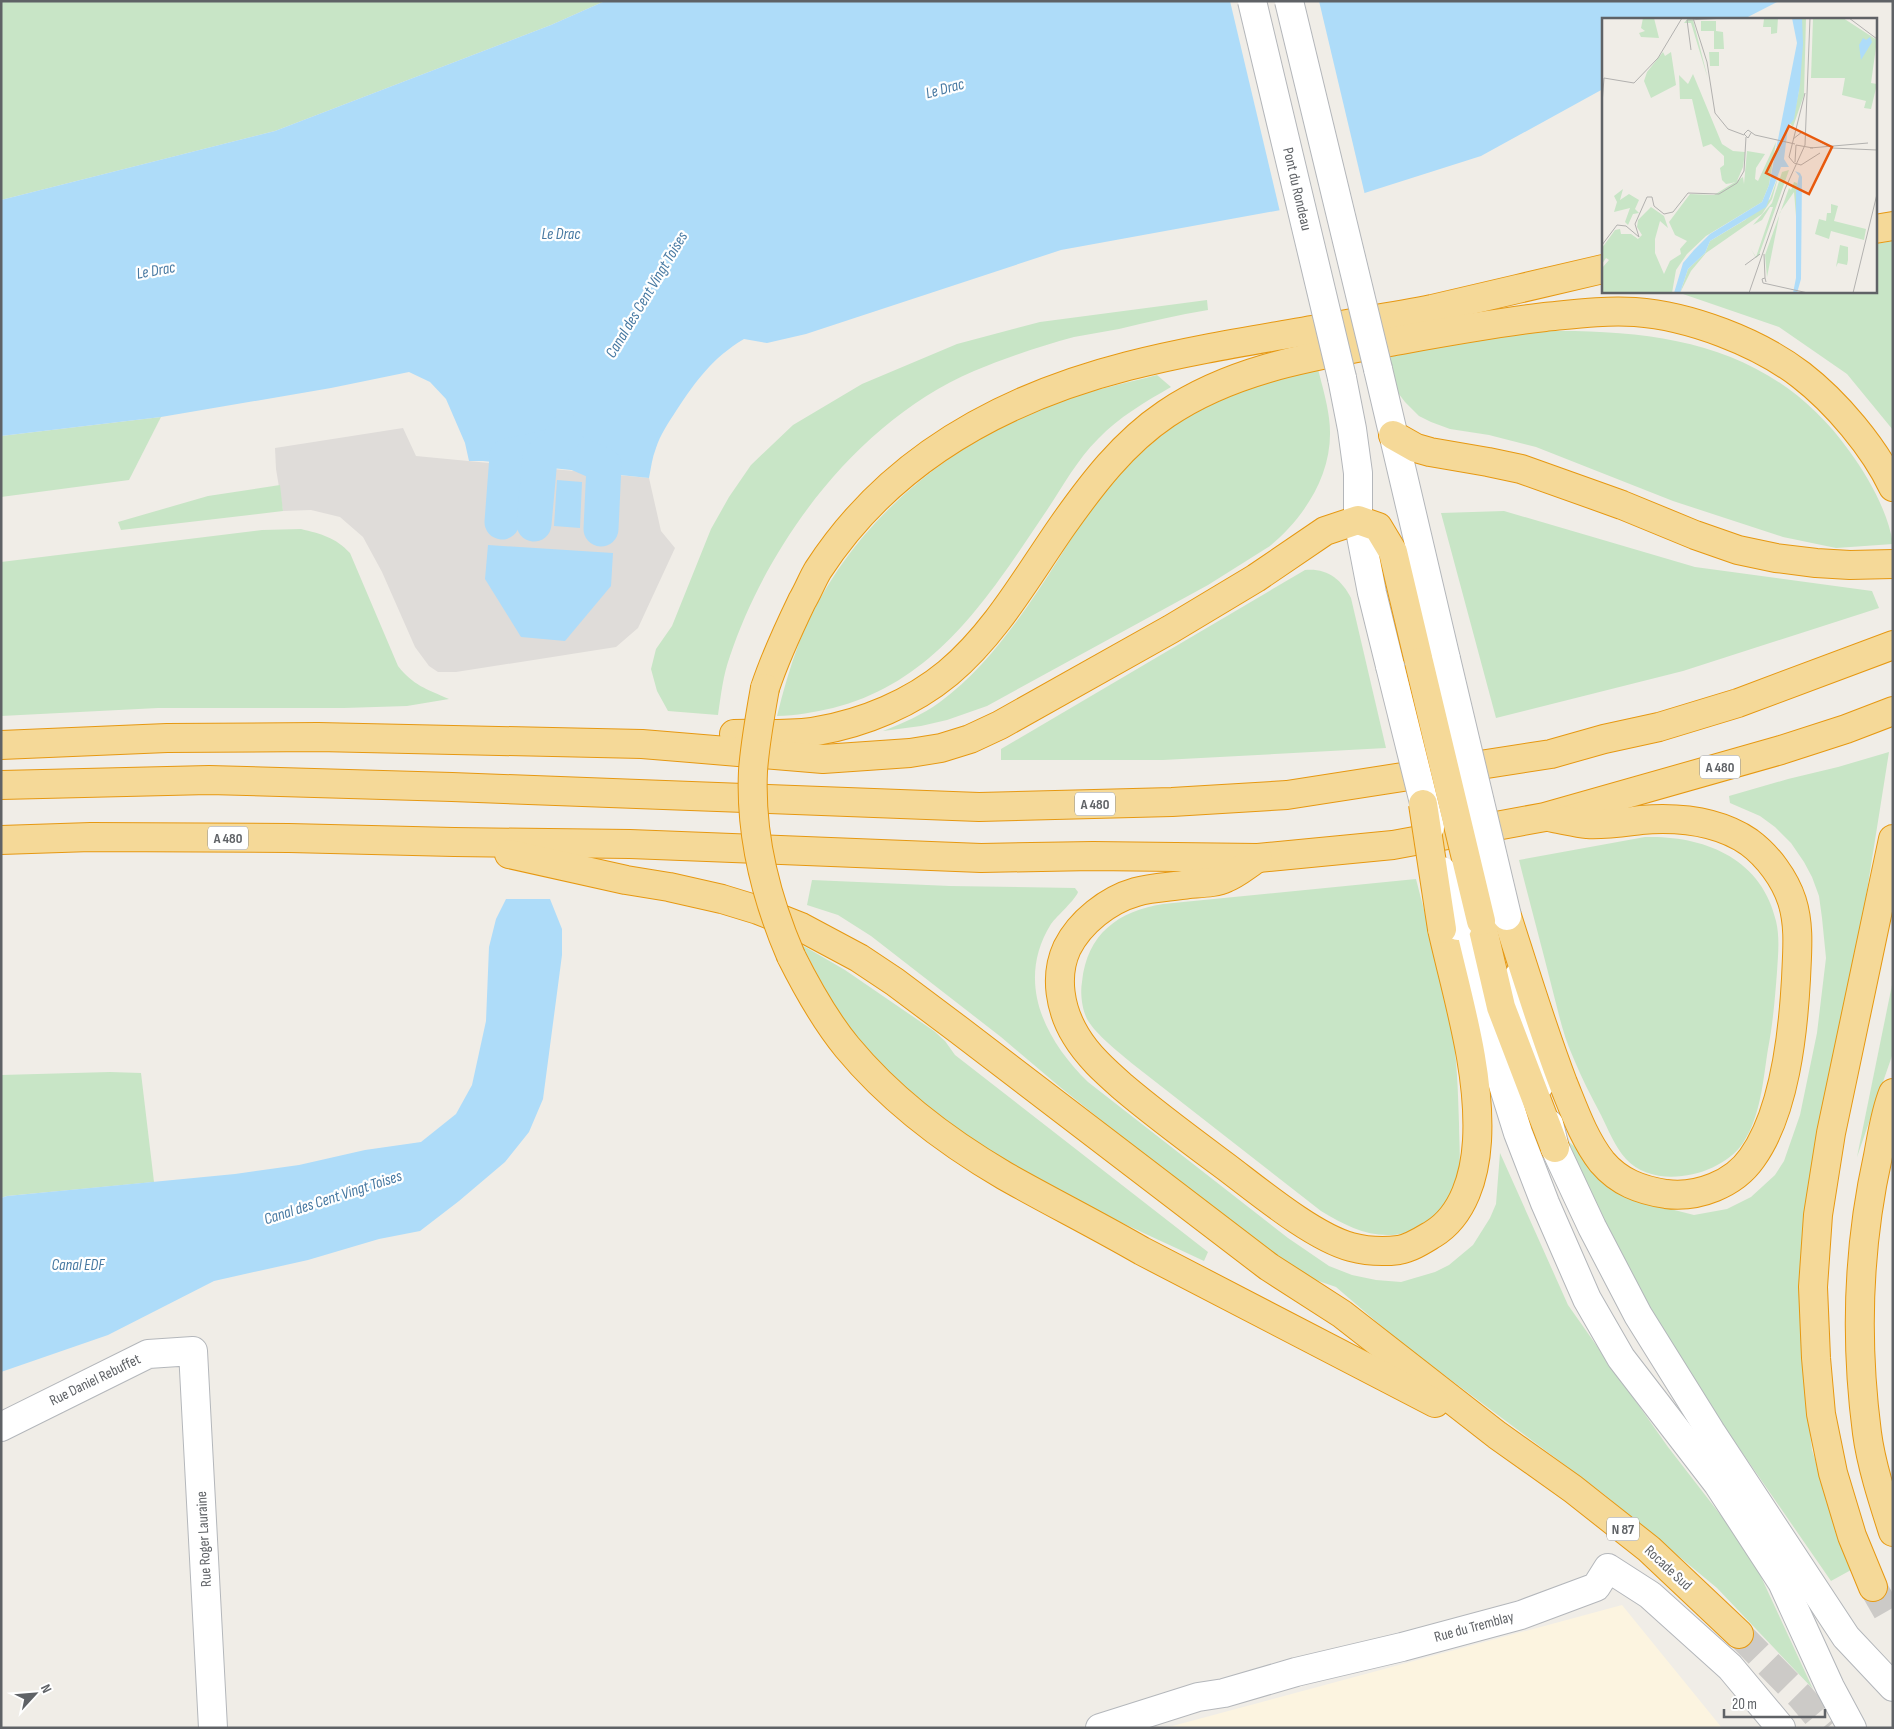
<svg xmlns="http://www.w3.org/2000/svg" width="1894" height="1729" viewBox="0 0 1894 1729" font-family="'Sofia Sans Condensed',sans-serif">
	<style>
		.commercial { fill: #fcf4e0 }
		.industrial { fill: #dfdcd9 }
		.green { fill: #c8e5c6 }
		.water { fill: #aedcf9 }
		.pier { fill: #f0ede7 }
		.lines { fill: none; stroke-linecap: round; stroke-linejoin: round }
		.canal { stroke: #aedcf9; stroke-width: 35 }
		.highway-tunnel { stroke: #cccac7; stroke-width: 28; stroke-dasharray: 28 14; stroke-linecap: butt }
		.street-casing { stroke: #b4b7bb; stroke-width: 30 }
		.secondary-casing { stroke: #b3b6ba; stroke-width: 30 }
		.highway-casing { stroke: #e69811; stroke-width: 30 }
		.street { stroke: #fff; stroke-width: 28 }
		.secondary { stroke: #fff; stroke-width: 28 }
		.highway { stroke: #f5d998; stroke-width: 28 }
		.secondary-bridge-casing { stroke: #b3b6ba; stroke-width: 30; stroke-linecap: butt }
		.highway-bridge-casing { stroke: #e69811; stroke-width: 30; stroke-linecap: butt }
		.secondary-bridge { stroke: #fff; stroke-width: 28 }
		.highway-bridge { stroke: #f5d998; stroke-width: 28 }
		.labels { text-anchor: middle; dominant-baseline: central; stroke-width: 4.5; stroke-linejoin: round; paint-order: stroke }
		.shield { fill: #fff; stroke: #8f9194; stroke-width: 1 }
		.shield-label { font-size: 14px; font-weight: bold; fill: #5f6266 }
		.street-label { font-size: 15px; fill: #5f6266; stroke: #fff }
		.water-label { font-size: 16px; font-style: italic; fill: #4779a2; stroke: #fff }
		.inset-road { fill: none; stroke: #b2b1af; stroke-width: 1 }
		.view { fill: #e8590c; fill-opacity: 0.15; stroke: #e8590c; stroke-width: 2.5 }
		.inset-edge { fill: none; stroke: #5f6266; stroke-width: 2.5 }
	</style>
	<rect width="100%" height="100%" fill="#f0ede7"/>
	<!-- commercial -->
	<polygon class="commercial" points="1622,1605 1722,1728 1165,1728"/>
	<!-- industrial -->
	<polygon class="industrial" points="403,428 416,456 649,478 661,531 675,548 638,628 616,647 456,672 438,672 429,666 415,647 382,572 363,537 340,517 311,510 283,511 276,469 275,448"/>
	<!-- green -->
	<g class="green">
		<polygon points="1,1 605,1 551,25 275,131 1,200"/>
		<polygon points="1893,241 1893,430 1847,374 1779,327 1680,293 1666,291 1875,291 1875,244"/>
		<path d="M 1207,300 L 1208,310 C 1178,315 1148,322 1119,329 C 1104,332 1089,334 1074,337 C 1040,346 1006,358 974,371 C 859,420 769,540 730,656 C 723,675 721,695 718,715 L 668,711 L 657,691 L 651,669 L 656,649 L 672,626 L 711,529 L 729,497 L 751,465 L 793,425 L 862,384 L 957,344 L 1040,322 Z"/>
		<path d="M 1550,331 C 1670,330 1776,348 1850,452 C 1869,478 1888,512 1893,544 L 1836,548 L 1783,537 L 1673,501 L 1536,447 L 1489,435 L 1450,429 L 1431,422 L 1419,416 L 1405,402 L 1392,385 L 1380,359 L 1497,335 Z"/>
		<path d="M 1318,369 C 1322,385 1327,402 1329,418 C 1336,469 1307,515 1270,546 L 1208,585 L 987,706 L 947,720 L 921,726 L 883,731 C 903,723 922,715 940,702 C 988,667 1027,609 1058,560 C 1075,533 1091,505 1113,482 C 1144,447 1181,417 1224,397 C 1253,384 1287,377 1318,369 Z"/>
		<path d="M 1157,375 L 1171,387 C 1145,402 1119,417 1098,439 C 1076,461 1062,488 1045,513 C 989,596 936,682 833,708 C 814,712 796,716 777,716 C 783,691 790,667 799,643 C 845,528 944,445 1058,402 C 1090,390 1124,384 1157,375 Z"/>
		<polygon points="161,417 129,480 1,497 1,436"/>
		<polygon points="280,485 283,511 121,530 118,522 208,496"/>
		<polygon points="1504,511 1695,567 1872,591 1879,608 1683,671 1496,718 1441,513"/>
		<path d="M 301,529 C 321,534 335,537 350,553 L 398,666 C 413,685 426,689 449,699 L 407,706 L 344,708 L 158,708 L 1,716 L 1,562 L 262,530 Z"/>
		<path d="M 1305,570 C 1327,568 1341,579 1351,598 L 1386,748 L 1163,760 L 1001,760 L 1001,749 Z"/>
		<polygon points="1889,752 1839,1067 1816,1175 1801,1355 1812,1450 1851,1570 1831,1581 1683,1367 1592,1206 1567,1140 1631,1199 1694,1215 1727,1209 1751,1197 1775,1175 1784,1161 1800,1115 1817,1033 1826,958 1822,918 1819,896 1812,877 1804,862 1791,843 1775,827 1760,816 1730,803 1729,796 1788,779 1838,767"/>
		<path d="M 1645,837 C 1703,835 1762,858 1776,921 C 1780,938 1778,955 1777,972 C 1775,998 1773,1023 1768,1049 C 1763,1080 1761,1116 1743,1143 C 1721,1176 1655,1191 1626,1159 C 1615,1147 1608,1129 1601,1115 C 1591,1096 1581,1077 1573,1057 C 1562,1033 1557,1006 1550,980 C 1540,940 1529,900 1519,860 Z"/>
		<path d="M 1416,879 C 1428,926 1442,974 1451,1022 C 1457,1056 1458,1090 1459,1124 C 1459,1144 1462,1165 1456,1184 C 1451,1201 1436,1218 1420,1227 C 1385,1245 1352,1230 1321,1211 L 1134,1065 C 1120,1053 1096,1035 1087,1019 C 1082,1009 1080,993 1082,982 C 1087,934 1118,911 1163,904 Z"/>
		<path d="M 812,880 L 950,886 L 1075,888 L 1078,892 C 1076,899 1057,916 1051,924 C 1015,982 1045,1040 1088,1082 L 1288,1238 L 1329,1266 L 1352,1275 L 1376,1280 L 1401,1282 L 1435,1272 L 1449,1265 L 1473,1245 L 1490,1218 L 1496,1204 L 1500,1153 L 1568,1305 L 1668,1447 L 1750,1553 L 1813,1689 L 1717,1588 L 1605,1495 L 1400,1342 L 1336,1287 L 1304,1276 L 1222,1217 L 1060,1087 L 1001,1037 L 871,936 L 838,915 L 807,905 Z"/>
		<path d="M 802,945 L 845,970 L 934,1031 L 945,1041 L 955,1055 L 1208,1252 L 1204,1261 C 1079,1203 932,1141 849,1027 C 830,1002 817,973 802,945 Z"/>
		<polygon points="1893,980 1893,1053 1857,1157"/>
		<polygon points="110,1072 141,1073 154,1182 7,1196 1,1198 1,1075"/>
	</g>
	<!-- water -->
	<g class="water">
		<path d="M 605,1 L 1779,1 L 1744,19 L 1603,19 L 1603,89 L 1481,156 L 1352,197 L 1061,250 L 806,334 L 767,343 L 744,339 C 712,358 696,381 676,411 C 669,422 660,435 656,448 C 652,458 651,468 649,478 L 483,461 L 469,461 L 465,443 L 446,399 L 430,382 L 409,372 L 331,388 L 161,417 L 1,436 L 1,200 L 275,131 L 551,25 Z"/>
		<polygon points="493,475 519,477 516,523 489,522"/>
		<polygon points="525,477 551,479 547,526 522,524"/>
		<polygon points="557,480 582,482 580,528 554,526"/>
		<polygon points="589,481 616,483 613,530 586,528"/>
		<polygon points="488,545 613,553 611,586 565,641 521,637 485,579"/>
		<polygon points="506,899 550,899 562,929 562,955 543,1099 529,1132 505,1162 459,1201 420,1231 379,1239 308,1260 214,1281 108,1335 1,1372 1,1198 7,1196 235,1174 299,1165 365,1150 421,1142 456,1114 472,1085 486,1021 489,947 496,919"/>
	</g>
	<!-- pier -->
	<polygon class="pier" points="1230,1 1319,1 1365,195 1280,212"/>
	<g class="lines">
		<!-- canal -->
		<g class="canal">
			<polyline points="502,522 507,456 558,445 604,465 601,529"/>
			<polyline points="534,524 540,458 558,445 566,431"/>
		</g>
		<!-- highway-tunnel -->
		<g class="highway-tunnel">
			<polyline points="1873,1587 1893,1622"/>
			<polyline points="1739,1634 1801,1697 1827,1728"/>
		</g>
		<defs>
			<g id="street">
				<polyline points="1,1427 148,1354 193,1351 213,1728"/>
				<polyline points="1100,1728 1198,1697 1224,1693 1296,1672 1402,1647 1521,1615 1596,1587 1608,1568 1650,1595 1730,1667 1781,1728"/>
			</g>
			<g id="secondary">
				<polyline points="1378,369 1446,659"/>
				<polyline points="1342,378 1352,429 1358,473 1358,520 1372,593 1390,666"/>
				<polyline points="1458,926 1481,1014 1518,1133 1545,1203 1587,1299 1621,1358 1718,1484 1782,1582 1830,1687 1852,1728"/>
				<polyline points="1518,977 1527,1028 1540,1084"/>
				<polyline points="1549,1124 1555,1148 1592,1227 1638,1315 1711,1432 1846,1637 1893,1687"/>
			</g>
			<g id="highway">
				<polyline points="1875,229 1893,226"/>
				<polyline points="1393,435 1416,448 1430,452 1488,462 1521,469 1622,505 1695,535 1738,550 1776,558 1816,563 1850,565 1893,564"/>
				<path d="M 765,688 C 775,658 788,630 802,601 C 808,591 812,580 818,570 C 890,459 1003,398 1128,366 C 1194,349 1262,339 1329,327 C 1363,321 1398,316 1432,309 C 1489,296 1546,282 1603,269"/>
				<path d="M 734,734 C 761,733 790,736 817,731 C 864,723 912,703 948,673 C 996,633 1028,575 1063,525 C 1092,484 1123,443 1166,414 C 1234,368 1315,356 1395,341 C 1445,332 1494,323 1545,317 C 1575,314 1605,310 1635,312 C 1690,316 1758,342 1801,375 C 1836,402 1874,447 1893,487"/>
				<polyline points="1,745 167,738 318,737 642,744 823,759 910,753 941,748 970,739 1000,725 1171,629 1256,578 1325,531 1358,520 1378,527 1393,552 1419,662"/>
				<polyline points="1,785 209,780 452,787 979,807 1172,802 1287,795 1551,754 1604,739 1659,727 1738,703 1893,645"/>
				<polyline points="1,840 91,837 289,838 454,842 630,844 981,858 1093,856 1258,858 1393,845 1545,817 1781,750 1846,729 1893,711"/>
				<polyline points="509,854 626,880 669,887 722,899 758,910 801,927 859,958 895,982 959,1030 1269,1267 1342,1314 1497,1435 1573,1489 1649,1549 1739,1634"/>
				<path d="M 1258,858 C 1248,864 1237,874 1226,878 C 1216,883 1201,883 1189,884 C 1172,887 1153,887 1136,892 C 1108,900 1080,922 1067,948 C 1054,976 1060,1010 1076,1036 C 1088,1056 1105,1071 1123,1087 C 1156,1115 1190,1140 1225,1166 C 1257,1190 1313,1237 1351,1247 C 1366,1251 1383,1252 1399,1250 C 1411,1248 1423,1240 1433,1234 C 1464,1215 1475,1175 1477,1141 C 1481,1071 1457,996 1442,929"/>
				<path d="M 1507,916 C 1525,972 1542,1028 1563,1083 C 1574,1110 1584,1139 1602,1162 C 1619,1182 1640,1190 1666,1194 C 1698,1198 1734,1184 1752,1158 C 1785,1112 1793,1034 1796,979 C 1797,953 1800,926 1792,901 C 1785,879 1768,856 1749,842 C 1718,821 1678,817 1641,820 C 1624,822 1605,825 1587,824 C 1576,823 1565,820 1553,818"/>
				<polyline points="1481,921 1501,1007 1555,1148"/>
				<path d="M 791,956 C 807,988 824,1019 847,1047 C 890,1099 947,1142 1005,1176 C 1051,1202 1097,1225 1142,1251 L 1435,1403"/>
				<path d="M 1893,1093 C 1885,1113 1882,1135 1878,1156 C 1858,1246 1855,1341 1867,1433 C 1871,1464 1883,1501 1893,1532"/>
				<polyline points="1873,1587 1852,1536 1833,1473 1821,1414 1816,1358 1813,1287 1818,1215 1831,1133 1893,839"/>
			</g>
		</defs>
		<!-- street casing -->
		<use href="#street" class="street-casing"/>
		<!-- secondary casing -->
		<use href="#secondary" class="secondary-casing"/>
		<!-- highway casing -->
		<use href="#highway" class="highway-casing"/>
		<!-- street -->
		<use href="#street" class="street"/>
		<!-- secondary -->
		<use href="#secondary" class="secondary"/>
		<!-- highway -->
		<use href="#highway" class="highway"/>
		<defs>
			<g id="secondary-bridge">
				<polyline points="1252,1 1342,378"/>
				<polyline points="1289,1 1378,369"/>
				<polyline points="1446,659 1507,916"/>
				<polyline points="1390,666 1430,827"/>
				<polyline points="1442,871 1458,926"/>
			</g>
			<g id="highway-bridge">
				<polyline points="1419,662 1481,921"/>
				<path d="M 765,688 C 760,716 755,743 753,771 C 750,835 766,898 791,956"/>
				<polyline points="1423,804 1442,929"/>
			</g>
		</defs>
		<!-- secondary-bridge casing -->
		<use href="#secondary-bridge" class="secondary-bridge-casing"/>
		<!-- highway-bridge casing -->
		<use href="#highway-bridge" class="highway-bridge-casing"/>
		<!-- secondary-bridge -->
		<use href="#secondary-bridge" class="secondary-bridge"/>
		<!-- highway-bridge -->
		<use href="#highway-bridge" class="highway-bridge"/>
	</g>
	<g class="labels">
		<!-- shield labels -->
		<g class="shield">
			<rect x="1700" y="755.5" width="40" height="23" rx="4"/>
			<rect x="1075" y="792.5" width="40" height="23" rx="4"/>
			<rect x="208" y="826.5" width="40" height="23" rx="4"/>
			<rect x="1607" y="1517.5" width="32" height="23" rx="4"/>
		</g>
		<g class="shield-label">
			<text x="1720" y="767">A 480</text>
			<text x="1095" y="804">A 480</text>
			<text x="228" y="838">A 480</text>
			<text x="1623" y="1529">N 87</text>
		</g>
		<!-- street labels -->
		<g class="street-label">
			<text transform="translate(1297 189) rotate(77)">Pont du Rondeau</text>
			<text transform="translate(95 1380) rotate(-26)">Rue Daniel Rebuffet</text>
			<text transform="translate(204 1539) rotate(-93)">Rue Roger Lauraine</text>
			<text transform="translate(1668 1568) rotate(43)">Rocade Sud</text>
			<text transform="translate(1474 1627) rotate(-15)">Rue du Tremblay</text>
		</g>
		<!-- water labels -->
		<g class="water-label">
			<text transform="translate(945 89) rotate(-15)">Le Drac</text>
			<text x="561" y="234">Le Drac</text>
			<text transform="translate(156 271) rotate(-10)">Le Drac</text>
			<text transform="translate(647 295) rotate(-59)">Canal des Cent Vingt Toises</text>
			<text transform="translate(333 1198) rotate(-18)">Canal des Cent Vingt Toises</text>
			<text x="78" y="1265">Canal EDF</text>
		</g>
	</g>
	<!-- overview -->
	<g transform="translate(1602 18)">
		<rect width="275" height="275" fill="#f0ede7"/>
		<path d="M 41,0 L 52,0 L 57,20 L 39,19 L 37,15 L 43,13 L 39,10 ZM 86,0 L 91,2 L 106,61 L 89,5 L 82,5 ZM 176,0 L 175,15 L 169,16 L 169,9 L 161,9 L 162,1 ZM 200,0 L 204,0 L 202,77 L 191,109 L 187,104 L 191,102 L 197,72 ZM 211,0 L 241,0 L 275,22 L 269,65 L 275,66 L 269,91 L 262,90 L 264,83 L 240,77 L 243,60 L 209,60 ZM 99,3 L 114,3 L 114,13 L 121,14 L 122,31 L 112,31 L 112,13 L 99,13 ZM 61,34 L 63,38 L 69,34 L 74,67 L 49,80 L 42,63 L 45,54 ZM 107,34 L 117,34 L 117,48 L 108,48 ZM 91,56 L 120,126 L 131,133 L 143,134 L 141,149 L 135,163 L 130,165 L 124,166 L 120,162 L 118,150 L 122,147 L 122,138 L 109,126 L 101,129 L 90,81 L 78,81 L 77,57 L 86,66 ZM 174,124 L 167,167 L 160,184 L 104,218 L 85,236 L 74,252 L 70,275 L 0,275 L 0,250 L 7,242 L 4,240 L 0,246 L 0,230 L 13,212 L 18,211 L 19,216 L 29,216 L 36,221 L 40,217 L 35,209 L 36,202 L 49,189 L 62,198 L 66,210 L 58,203 L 53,221 L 53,235 L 62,256 L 68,243 L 79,236 L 78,231 L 85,223 L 73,217 L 67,204 L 88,176 L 112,177 L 141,159 L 142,166 L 145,133 L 163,136 L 154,150 L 153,161 L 156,163 ZM 187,152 L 157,237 L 154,240 L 149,231 L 154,239 L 171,189 L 168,189 L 160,202 L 151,207 L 170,185 L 180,154 ZM 177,156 L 170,181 L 160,196 L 104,235 L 89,253 L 78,275 L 86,251 L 103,235 L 108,223 L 143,202 L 168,181 ZM 192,164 L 195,165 L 194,198 L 192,174 L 178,194 L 165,259 L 163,237 L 187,170 L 189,172 ZM 21,171 L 18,182 L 27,176 L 37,182 L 33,191 L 37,195 L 31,196 L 26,207 L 23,204 L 28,190 L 12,194 L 15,184 L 12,178 ZM 229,186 L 236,188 L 232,203 L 264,211 L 262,222 L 229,213 L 227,221 L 213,216 L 217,201 L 224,203 L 225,195 L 229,195 ZM 238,227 L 246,229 L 246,242 L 245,247 L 236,245 L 234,249 Z" fill="#c8e5c6"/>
		<path d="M 190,0 L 200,0 L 201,26 L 198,67 L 192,101 L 186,109 L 182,141 L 187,149 L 179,149 L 164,189 L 108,223 L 103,235 L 86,251 L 78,275 L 72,275 L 81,245 L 92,232 L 108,216 L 160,184 L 167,167 L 195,25 ZM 268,19 L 270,24 L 259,42 L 257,27 L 261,20 L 264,22 ZM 193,153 L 198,155 L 200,159 L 199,261 L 195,275 L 191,275 L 194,260 L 194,172 L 197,158 Z" fill="#aedcf9"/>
		<path class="inset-road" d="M 91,0 L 105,44 L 113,95 L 126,111 L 142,117M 247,0 L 275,21M 89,32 L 85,2 L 124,0M 203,75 L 187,139 L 192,145 L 199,147 L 218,135M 0,86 L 2,60 L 32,65 L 56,40 L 80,0M 149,115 L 146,120 L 142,116 L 146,112 L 153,117 L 193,126M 191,121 L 200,114 L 226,128M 208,130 L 266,125M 230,130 L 275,132M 193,144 L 194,127 L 211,130M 62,196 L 71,194 L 86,175 L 117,176 L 135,165 L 142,153 L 144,119M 0,227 L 15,207 L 24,208 L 37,219 L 33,206 L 45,179 L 50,179 L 52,188 L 62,196M 162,236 L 163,260M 143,247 L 158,236M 164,264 L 163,260 L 160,261 L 161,265 L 206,275M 147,275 L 183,171 L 203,127 L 208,0M 251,275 L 275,176"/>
		<path class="view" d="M 187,108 L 230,129 L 207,176 L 164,155 Z"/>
		<rect width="275" height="275" class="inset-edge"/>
	</g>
	<!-- border -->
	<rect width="1894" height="1729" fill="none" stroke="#5f6266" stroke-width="5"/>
	<!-- north arrow -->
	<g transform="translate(35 1694) rotate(64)" stroke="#ffffff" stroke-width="4" paint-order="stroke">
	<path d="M0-4L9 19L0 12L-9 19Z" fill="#5f6266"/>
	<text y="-8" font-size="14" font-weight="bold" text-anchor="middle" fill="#5f6266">N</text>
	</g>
	<!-- scale -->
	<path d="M1724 1709v8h101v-8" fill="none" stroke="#5f6266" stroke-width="2.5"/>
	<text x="1732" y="1709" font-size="15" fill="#5f6266" stroke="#ffffff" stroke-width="4" paint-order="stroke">20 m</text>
</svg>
